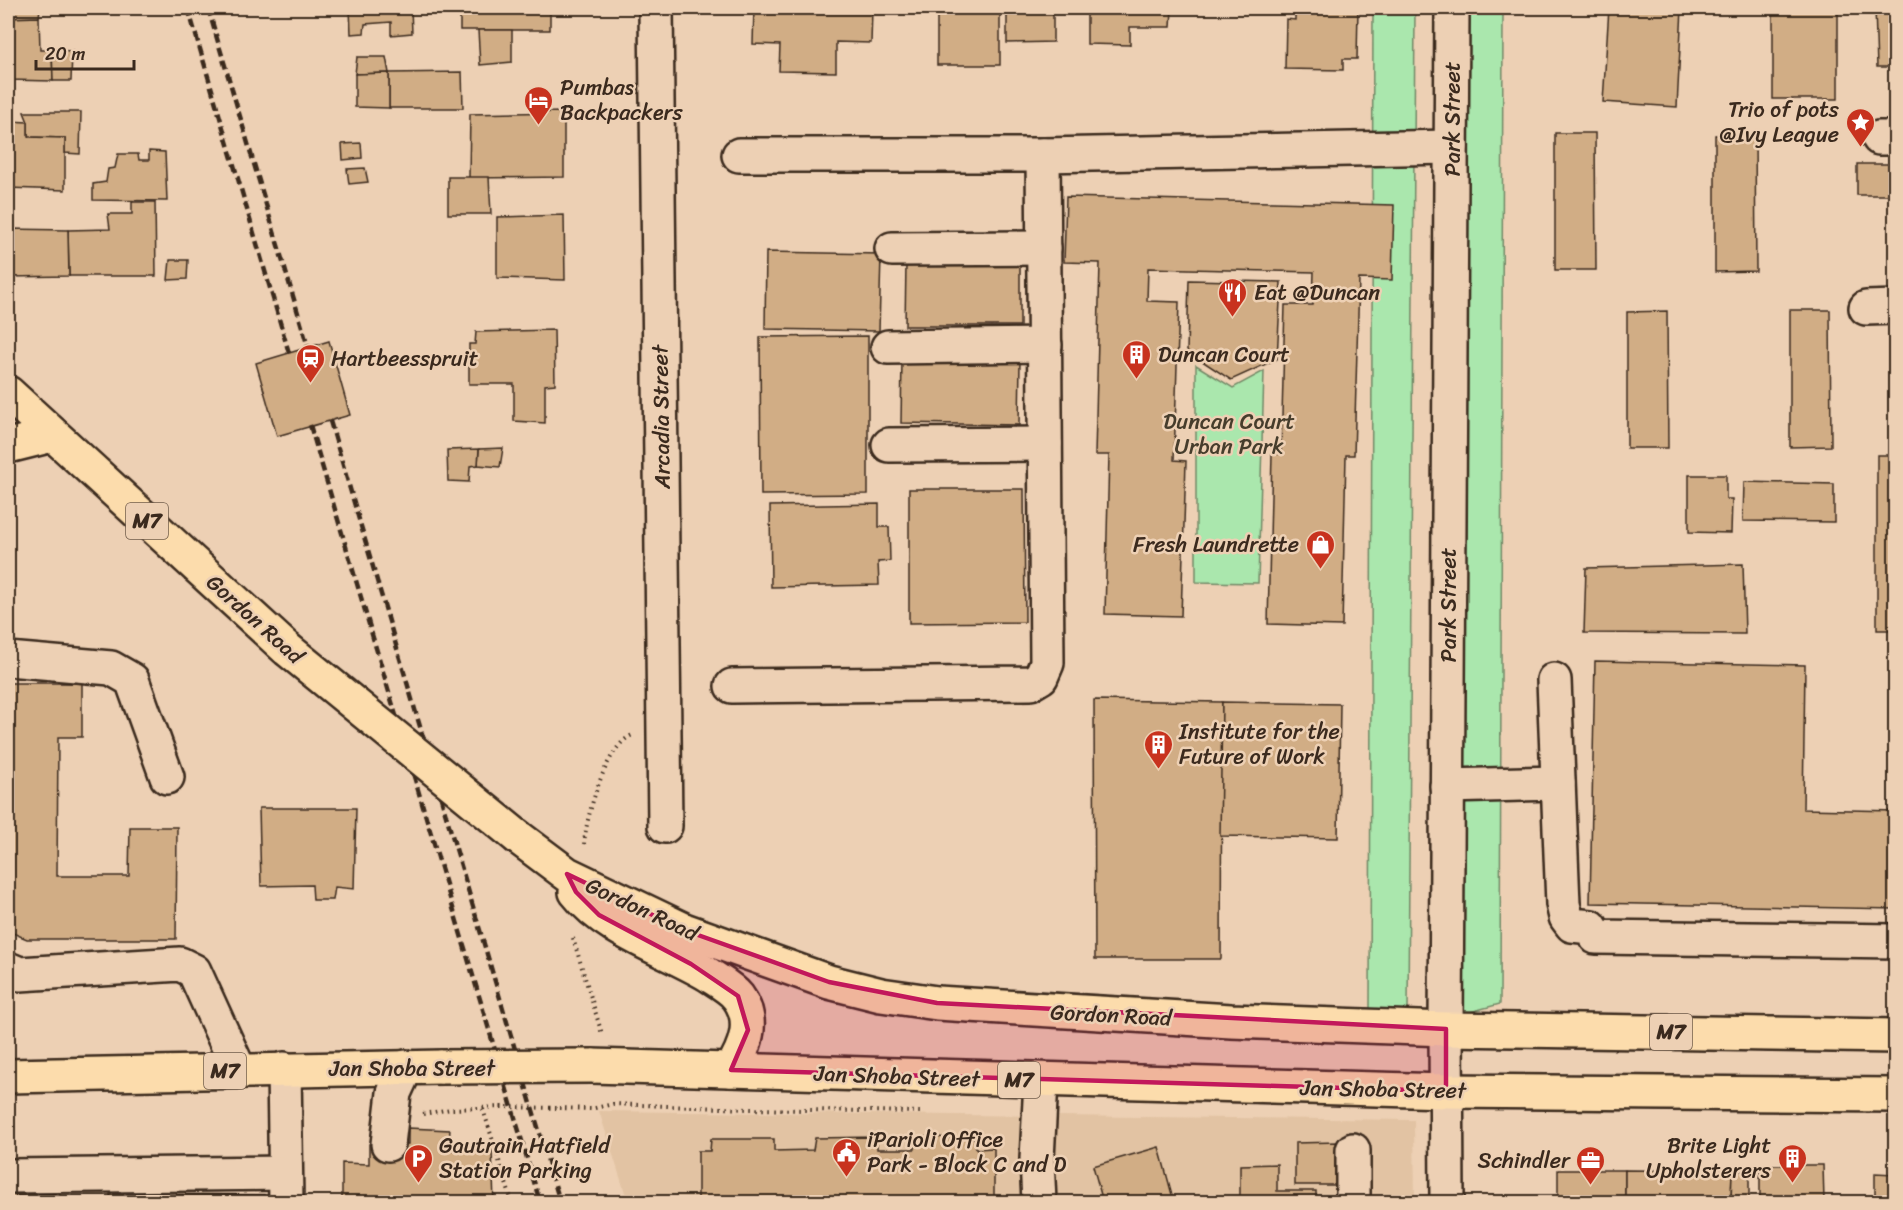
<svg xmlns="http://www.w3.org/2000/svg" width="1903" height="1210" viewBox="0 0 1903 1210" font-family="Sriracha,sans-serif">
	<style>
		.built { fill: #e2c3a3 }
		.green { fill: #aae7ad; stroke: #728866; stroke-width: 1.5 }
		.building { fill: #d1ad85; stroke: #3b2a1e; stroke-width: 1.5 }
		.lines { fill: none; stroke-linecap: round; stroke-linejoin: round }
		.minor-casing { stroke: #3b2a1e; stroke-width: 38 }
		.major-casing { stroke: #3b2a1e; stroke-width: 38 }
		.path { stroke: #3b2a1e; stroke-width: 4; stroke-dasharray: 1.5 4.5; stroke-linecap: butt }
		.minor { stroke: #edd0b4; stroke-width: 33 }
		.major { stroke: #fcdcac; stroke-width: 33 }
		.rail { stroke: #3b2a1e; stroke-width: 4.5; stroke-dasharray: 9 4.5; stroke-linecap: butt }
		.major-bridge-casing { stroke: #3b2a1e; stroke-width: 38; stroke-linecap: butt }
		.path-bridge { stroke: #3b2a1e; stroke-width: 4; stroke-dasharray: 1.5 4.5; stroke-linecap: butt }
		.major-bridge { stroke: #fcdcac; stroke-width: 33 }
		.marked { fill: #c2185b; fill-opacity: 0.2; stroke: #c2185b; stroke-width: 4.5; stroke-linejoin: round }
		.labels { text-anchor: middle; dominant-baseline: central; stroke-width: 5; stroke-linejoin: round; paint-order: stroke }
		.shield { fill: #edd0b4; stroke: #705c4b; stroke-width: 1.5 }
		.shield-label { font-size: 21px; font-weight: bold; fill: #3b2a1e }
		.poi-label { font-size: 22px; fill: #3b2a1e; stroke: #edd0b4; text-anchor: start }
		.street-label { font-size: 22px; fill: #3b2a1e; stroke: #edd0b4 }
		.park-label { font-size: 22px; fill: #463d2c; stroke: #edd0b4 }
	</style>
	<rect width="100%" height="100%" fill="#edd0b4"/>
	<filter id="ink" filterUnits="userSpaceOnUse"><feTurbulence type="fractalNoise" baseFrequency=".0167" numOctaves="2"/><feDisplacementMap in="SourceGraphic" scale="12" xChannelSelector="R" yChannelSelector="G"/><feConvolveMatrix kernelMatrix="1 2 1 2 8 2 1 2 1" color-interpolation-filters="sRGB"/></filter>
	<g filter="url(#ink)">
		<!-- built -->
		<polygon class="built" points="599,1111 1414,1120 1415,1202 628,1202"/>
		<!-- green -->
		<g class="green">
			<polygon points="1373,8 1415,8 1408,1011 1370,1011"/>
			<polygon points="1465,8 1503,8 1500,1004 1462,1014"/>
			<polygon points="1196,365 1233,388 1264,371 1258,583 1196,582"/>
		</g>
		<!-- building -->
		<g class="building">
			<polygon points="8,8 40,8 39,17 8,18"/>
			<polygon points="345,8 411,8 412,33 391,35 391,22 365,24 364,33 351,34 350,8"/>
			<rect x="460" y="8" width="90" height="22"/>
			<polygon points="754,8 872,8 871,43 836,42 836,72 779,71 780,45 753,44"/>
			<polygon points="910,8 1000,8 1000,65 937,65 937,10 910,10"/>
			<polygon points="1007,8 1053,8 1053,42 1007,43"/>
			<polygon points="1087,8 1172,8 1171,27 1130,27 1130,45 1087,44"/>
			<polygon points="1295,8 1358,8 1357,59 1343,59 1343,70 1285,69 1286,19 1295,20"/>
			<polygon points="1609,8 1682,8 1677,107 1603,102"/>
			<rect x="1773" y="8" width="65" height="91"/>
			<polygon points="1875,8 1896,8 1896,67 1877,67"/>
			<polygon points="39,17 40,50 52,50 53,81 8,80 8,18"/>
			<polygon points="478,30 512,30 512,62 480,65"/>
			<polygon points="52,50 72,51 71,81 53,81"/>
			<polygon points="357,57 386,57 389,73 355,74"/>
			<polygon points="462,72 463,108 389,108 389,73"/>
			<polygon points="389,73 389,108 355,107 355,74"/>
			<polygon points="24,112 81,112 80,154 65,153 65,138 28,137 28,122"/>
			<polygon points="564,112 564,177 469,178 470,114"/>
			<polygon points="8,121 28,122 28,137 65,138 65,190 8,188"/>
			<polygon points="1555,133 1595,133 1596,270 1555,270"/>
			<polygon points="1715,135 1755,135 1756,271 1715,272"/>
			<polygon points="361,143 362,158 343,160 342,144"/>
			<polygon points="149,151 165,152 167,201 93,200 93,184 106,182 108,169 115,168 118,154 138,154 139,160 149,160"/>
			<rect x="1857" y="164" width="39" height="31"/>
			<polygon points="365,168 368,182 349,184 347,169"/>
			<polygon points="448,177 489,177 491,214 448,214"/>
			<polygon points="1066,197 1394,205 1392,280 1359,279 1354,455 1346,455 1342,626 1268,624 1272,454 1281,454 1285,305 1313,305 1314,272 1148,268 1147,301 1179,302 1174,460 1186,461 1181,616 1105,614 1109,455 1095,455 1100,263 1064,262"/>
			<polygon points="132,202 155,202 156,276 69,276 68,230 110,229 108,214 132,214"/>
			<polygon points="564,215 565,280 497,278 497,217"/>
			<polygon points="8,229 68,230 69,276 8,277"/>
			<polygon points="766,252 881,254 879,331 765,329"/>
			<polygon points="170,260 188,260 187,279 168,280"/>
			<polygon points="906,264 1020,264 1020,326 905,326"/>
			<polygon points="1189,280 1281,282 1277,359 1231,380 1187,351"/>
			<polygon points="1790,310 1830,310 1831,446 1790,447"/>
			<polygon points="1667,311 1668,448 1627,448 1627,312"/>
			<polygon points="554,330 555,384 545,385 545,423 514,421 514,384 469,384 469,344 475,344 476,332"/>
			<polygon points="868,336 868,494 761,495 760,337"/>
			<polygon points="329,341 350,415 277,436 256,363"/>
			<polygon points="1890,358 1896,358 1896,445 1892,445"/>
			<polygon points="902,359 1020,361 1019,425 901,423"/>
			<polygon points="503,448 500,467 478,465 479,449"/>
			<polygon points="479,449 478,465 470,466 469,482 448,481 447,450"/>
			<rect x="1877" y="455" width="19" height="175"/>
			<polygon points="1689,475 1726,475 1726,499 1732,499 1731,533 1689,532"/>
			<polygon points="1744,482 1834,484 1834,522 1743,521"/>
			<polygon points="909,489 1024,489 1025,622 909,623"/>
			<polygon points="879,504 879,527 889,527 890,561 878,562 879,585 771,587 770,506"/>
			<polygon points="1743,564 1745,634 1584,633 1586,568"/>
			<polygon points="1595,661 1805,665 1803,809 1896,811 1896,909 1590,903"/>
			<polygon points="8,683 82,683 82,737 58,737 57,876 129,876 130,827 177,827 176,939 27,939 8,931"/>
			<polygon points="1094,700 1222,702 1221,959 1095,959"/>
			<polygon points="1222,702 1340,704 1338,838 1220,836"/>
			<polygon points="259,808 356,808 354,889 335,887 333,900 313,900 312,885 261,886"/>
			<polygon points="408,1128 450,1130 448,1150 492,1150 494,1202 342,1202 342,1163 369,1164 369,1144 408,1144"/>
			<polygon points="1895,1135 1896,1202 1875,1202 1875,1173 1894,1174"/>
			<polygon points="877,1137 877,1149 915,1149 916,1137 976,1138 976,1149 994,1148 994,1202 698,1202 698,1151 710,1151 711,1139 774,1139 774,1151 813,1150 815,1138"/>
			<polygon points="1339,1142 1339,1185 1295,1185 1295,1143"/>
			<polygon points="1159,1147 1174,1202 1103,1202 1093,1166"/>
			<polygon points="1277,1164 1277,1191 1316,1191 1316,1202 1240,1202 1240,1165"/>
			<polygon points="1760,1165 1823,1165 1824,1202 1760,1202"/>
			<rect x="1558" y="1170" width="67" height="32"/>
			<polygon points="1625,1170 1732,1171 1731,1202 1625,1202"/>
			<polygon points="1732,1171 1749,1171 1749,1202 1731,1202"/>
			<polygon points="60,1194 60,1202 8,1202 8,1195"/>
			<polygon points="110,1194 264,1195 264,1202 111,1202"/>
		</g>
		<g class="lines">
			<defs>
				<g id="minor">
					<polyline points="656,8 665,826"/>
					<polyline points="1879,138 1896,138"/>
					<polyline points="739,155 1043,155 1451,147"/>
					<polyline points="892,249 1044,248"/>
					<polyline points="1866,308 1896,307"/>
					<polyline points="888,347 1045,345"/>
					<polyline points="889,445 1045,444"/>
					<polyline points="8,659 111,668 132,680 167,777"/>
					<polyline points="1554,680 1563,904 1566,917 1572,925 1591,927 1596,937 1896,941"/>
					<polyline points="732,686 1031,683 1041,677 1047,663 1043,155"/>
					<polyline points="1447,786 1558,783"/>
					<polyline points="8,969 20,974 180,964 194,971 239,1070"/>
					<polyline points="284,1069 286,1202"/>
					<polyline points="388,1144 394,1093 406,1067"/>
					<polyline points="1353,1150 1353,1202"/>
					<polyline points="8,1176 285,1173"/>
					<polyline points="1039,1202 1037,1159 1041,1081"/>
					<polyline points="1447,1202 1446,1029 1452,8"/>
				</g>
				<g id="major">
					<polyline points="8,393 287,649"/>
					<polyline points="8,446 52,435"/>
					<polyline points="519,838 567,874 684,930 829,982 881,995 937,1003 1231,1021 1446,1029 1896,1036"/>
					<path d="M 576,892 C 606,931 667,950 709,975 C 718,981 731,988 738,997 C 756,1021 745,1048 731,1070"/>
					<polyline points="592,1066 1446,1091 1896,1095"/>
					<polyline points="8,1076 442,1067"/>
				</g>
			</defs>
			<!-- minor casing -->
			<use href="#minor" class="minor-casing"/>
			<!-- major casing -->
			<use href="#major" class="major-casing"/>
			<!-- path -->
			<g class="path">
				<path d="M 584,844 C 586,817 606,744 633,735"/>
				<polyline points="573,938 602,1034"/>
				<polyline points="559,1108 591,1109 613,1104 749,1109 923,1112"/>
				<polyline points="483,1109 512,1202"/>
				<polyline points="423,1114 451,1109 501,1107"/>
			</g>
			<!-- minor -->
			<use href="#minor" class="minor"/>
			<!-- major -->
			<use href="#major" class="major"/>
			<!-- rail -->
			<g class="rail">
				<polyline points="188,8 289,353"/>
				<polyline points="208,8 308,347"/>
				<polyline points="330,421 560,1202"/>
				<polyline points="310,425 540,1202"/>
			</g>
			<defs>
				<g id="major-bridge">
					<polyline points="287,649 519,838"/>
					<polyline points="442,1067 592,1066"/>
				</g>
			</defs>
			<!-- major-bridge casing -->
			<use href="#major-bridge" class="major-bridge-casing"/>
			<!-- path-bridge -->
			<polyline class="path-bridge" points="501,1107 559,1108"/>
			<!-- major-bridge -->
			<use href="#major-bridge" class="major-bridge"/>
		</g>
	</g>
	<!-- marked area -->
	<path class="marked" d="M 567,874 L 684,930 L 829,982 L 937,1003 L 1446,1029 L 1446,1091 L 731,1070 L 748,1030 L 738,996 L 691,964 L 599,915 L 576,892 Z"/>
	<!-- icons -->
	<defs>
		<symbol id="hotel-pin" viewBox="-11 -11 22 30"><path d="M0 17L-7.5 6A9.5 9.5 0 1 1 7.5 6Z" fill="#c8321e" stroke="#edd0b4"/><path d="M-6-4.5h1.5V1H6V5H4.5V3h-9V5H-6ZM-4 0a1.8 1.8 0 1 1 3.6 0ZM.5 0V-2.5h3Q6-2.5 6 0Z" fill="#fff"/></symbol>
		<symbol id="sight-pin" viewBox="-11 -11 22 30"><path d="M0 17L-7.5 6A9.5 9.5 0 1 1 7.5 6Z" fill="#c8321e" stroke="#edd0b4"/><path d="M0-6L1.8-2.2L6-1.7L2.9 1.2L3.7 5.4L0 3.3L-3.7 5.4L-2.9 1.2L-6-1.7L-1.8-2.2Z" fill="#fff"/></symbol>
		<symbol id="restaurant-pin" viewBox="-11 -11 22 30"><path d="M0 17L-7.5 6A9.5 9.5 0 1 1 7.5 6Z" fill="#c8321e" stroke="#edd0b4"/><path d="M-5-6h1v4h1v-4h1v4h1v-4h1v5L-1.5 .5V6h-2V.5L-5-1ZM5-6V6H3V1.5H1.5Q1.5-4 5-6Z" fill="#fff"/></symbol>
		<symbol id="building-pin" viewBox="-11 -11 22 30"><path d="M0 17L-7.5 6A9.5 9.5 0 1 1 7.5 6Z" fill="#c8321e" stroke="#edd0b4"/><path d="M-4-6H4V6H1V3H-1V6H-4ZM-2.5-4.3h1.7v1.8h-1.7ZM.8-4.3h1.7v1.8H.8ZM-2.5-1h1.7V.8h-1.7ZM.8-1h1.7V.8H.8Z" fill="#fff"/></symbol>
		<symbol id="station-pin" viewBox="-11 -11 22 30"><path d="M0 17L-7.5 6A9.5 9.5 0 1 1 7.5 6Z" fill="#c8321e" stroke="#edd0b4"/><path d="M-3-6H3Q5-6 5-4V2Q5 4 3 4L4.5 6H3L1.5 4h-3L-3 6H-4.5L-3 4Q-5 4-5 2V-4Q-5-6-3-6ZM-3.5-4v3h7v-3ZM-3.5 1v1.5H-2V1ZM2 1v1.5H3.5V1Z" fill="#fff"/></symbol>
		<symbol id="shop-pin" viewBox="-11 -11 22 30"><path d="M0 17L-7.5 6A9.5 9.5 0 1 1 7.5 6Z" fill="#c8321e" stroke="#edd0b4"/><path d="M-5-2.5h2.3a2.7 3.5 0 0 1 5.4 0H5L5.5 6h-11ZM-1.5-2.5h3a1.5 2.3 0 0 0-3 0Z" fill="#fff"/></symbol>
		<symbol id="civic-pin" viewBox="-11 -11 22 30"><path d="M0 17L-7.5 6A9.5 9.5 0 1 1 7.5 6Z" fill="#c8321e" stroke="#edd0b4"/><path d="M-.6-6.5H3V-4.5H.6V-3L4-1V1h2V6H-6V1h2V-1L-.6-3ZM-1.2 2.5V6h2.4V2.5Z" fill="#fff"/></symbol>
		<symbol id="parking-pin" viewBox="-11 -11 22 30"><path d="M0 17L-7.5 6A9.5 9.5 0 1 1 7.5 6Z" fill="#c8321e" stroke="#edd0b4"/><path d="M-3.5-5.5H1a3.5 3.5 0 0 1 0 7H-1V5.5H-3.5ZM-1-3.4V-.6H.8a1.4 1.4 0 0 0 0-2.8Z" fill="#fff"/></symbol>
		<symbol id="office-pin" viewBox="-11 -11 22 30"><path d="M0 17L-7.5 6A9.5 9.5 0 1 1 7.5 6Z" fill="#c8321e" stroke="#edd0b4"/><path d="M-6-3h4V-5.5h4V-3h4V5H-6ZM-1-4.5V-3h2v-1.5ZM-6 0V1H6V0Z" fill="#fff"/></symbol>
	</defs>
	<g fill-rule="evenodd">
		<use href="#hotel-pin" x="522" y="84" width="33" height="45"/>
		<use href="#sight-pin" x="1844" y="106" width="33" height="45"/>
		<use href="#restaurant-pin" x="1216" y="276" width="33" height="45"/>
		<use href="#building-pin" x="1120" y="338" width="33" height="45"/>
		<use href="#station-pin" x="294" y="342" width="33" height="45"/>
		<use href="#shop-pin" x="1304" y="528" width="33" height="45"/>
		<use href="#building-pin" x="1142" y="728" width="33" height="45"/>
		<use href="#civic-pin" x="830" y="1136" width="33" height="45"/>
		<use href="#parking-pin" x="402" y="1142" width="33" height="45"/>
		<use href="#building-pin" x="1776" y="1142" width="33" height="45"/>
		<use href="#office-pin" x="1574" y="1144" width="33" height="45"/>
	</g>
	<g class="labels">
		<!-- shield labels -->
		<g class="shield">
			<rect x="126" y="503" width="42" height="36" rx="4.5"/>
			<rect x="1650" y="1014" width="42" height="36" rx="4.5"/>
			<rect x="204" y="1053" width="42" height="36" rx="4.5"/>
			<rect x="998" y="1062" width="42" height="36" rx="4.5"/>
		</g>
		<g class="shield-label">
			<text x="147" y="521">M7</text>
			<text x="1671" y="1032">M7</text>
			<text x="225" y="1071">M7</text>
			<text x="1019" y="1080">M7</text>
		</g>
		<!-- poi labels -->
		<g class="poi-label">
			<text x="560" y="87">Pumbas<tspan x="560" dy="25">Backpackers</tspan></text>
			<text x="1839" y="109" text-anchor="end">Trio of pots<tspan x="1839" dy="25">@Ivy League</tspan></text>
			<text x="1254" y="292">Eat @Duncan</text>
			<text x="1158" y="354">Duncan Court</text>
			<text x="331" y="358">Hartbeesspruit</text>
			<text x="1299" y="544" text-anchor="end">Fresh Laundrette</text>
			<text x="1179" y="731">Institute for the<tspan x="1179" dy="25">Future of Work</tspan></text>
			<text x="867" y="1139">iParioli Office<tspan x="867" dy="25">Park - Block C and D</tspan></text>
			<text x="439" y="1145">Gautrain Hatfield<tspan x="439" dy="25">Station Parking</tspan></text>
			<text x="1771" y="1145" text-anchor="end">Brite Light<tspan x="1771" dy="25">Upholsterers</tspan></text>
			<text x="1570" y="1160" text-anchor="end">Schindler</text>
		</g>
		<!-- street labels -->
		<g class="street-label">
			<text transform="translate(1452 119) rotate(-90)">Park Street</text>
			<text transform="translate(661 417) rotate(-91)">Arcadia Street</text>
			<text transform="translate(1448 605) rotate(-90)">Park Street</text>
			<text transform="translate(255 619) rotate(42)">Gordon Road</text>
			<text transform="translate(642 909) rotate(25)">Gordon Road</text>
			<text transform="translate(1111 1015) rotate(3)">Gordon Road</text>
			<text x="412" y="1068">Jan Shoba Street</text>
			<text transform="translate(897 1076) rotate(2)">Jan Shoba Street</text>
			<text transform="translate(1383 1089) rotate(1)">Jan Shoba Street</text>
		</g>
		<!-- park labels -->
		<g class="park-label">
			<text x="1229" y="421">Duncan Court<tspan x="1229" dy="25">Urban Park</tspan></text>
		</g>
	</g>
	<!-- margin -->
	<rect width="1903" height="1210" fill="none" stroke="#edd0b4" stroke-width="30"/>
	<rect x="15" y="15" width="1873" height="1180" fill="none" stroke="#3b2a1e" stroke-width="2" filter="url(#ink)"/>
	<!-- scale -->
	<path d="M36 60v9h98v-9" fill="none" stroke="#3b2a1e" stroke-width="3"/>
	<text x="45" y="60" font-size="18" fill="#3b2a1e" stroke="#edd0b4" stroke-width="4.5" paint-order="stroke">20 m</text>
</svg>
